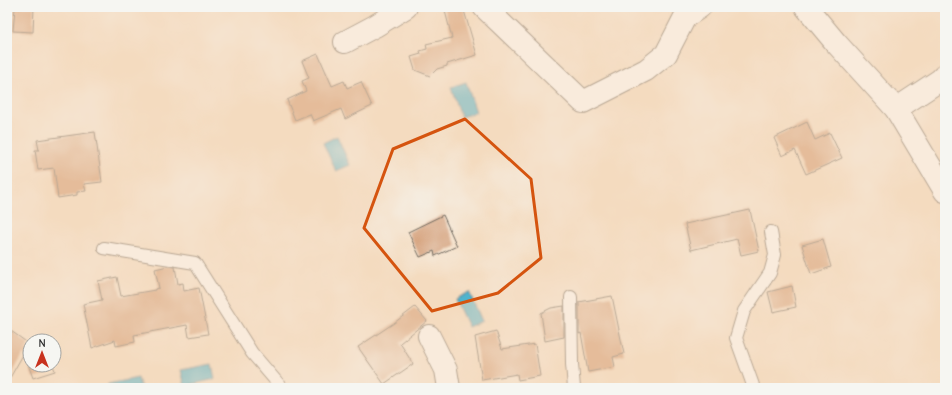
<svg xmlns="http://www.w3.org/2000/svg" width="952" height="395" viewBox="0 0 952 395" font-family="'Comic Neue',sans-serif">
	<style>
		.water { fill: #4fb4ce; stroke: #3d707c }
		.building { fill: #d2976d }
		.lines { fill: none; stroke-linecap: round; stroke-linejoin: round }
		.lane-casing { stroke: #71695f; stroke-width: 14 }
		.street-casing { stroke: #71695f; stroke-width: 24 }
		.lane { stroke: #fff; stroke-width: 12 }
		.street { stroke: #fff; stroke-width: 22 }
		.marked { fill: none; stroke: #d5540f; stroke-width: 3; stroke-linejoin: round }
	</style>
	<rect width="100%" height="100%" fill="#f6f6f2"/>
	<filter id="ink" filterUnits="userSpaceOnUse"><feTurbulence type="fractalNoise" baseFrequency=".025" numOctaves="2"/><feDisplacementMap in="SourceGraphic" scale="8" xChannelSelector="R" yChannelSelector="G"/><feConvolveMatrix kernelMatrix="1 2 1 2 8 2 1 2 1" color-interpolation-filters="sRGB"/></filter>
	<filter id="wash" filterUnits="userSpaceOnUse"><feTurbulence type="fractalNoise" baseFrequency=".012" numOctaves="4" result="noise"/><feDisplacementMap in="SourceGraphic" scale="16" xChannelSelector="R" yChannelSelector="G"/><feGaussianBlur stdDeviation="0.9" result="paint"/><feColorMatrix in="noise" values="0 0 0 0 0 0 0 0 0 0 0 0 0 0 0 0 0 1.4 0 .05"/><feComposite in="paint" operator="in"/></filter>
	<g filter="url(#wash)">
		<rect width="100%" height="100%" fill="#f4dbbf"/>
		<!-- water -->
		<g class="water">
			<polygon points="466,82 476,112 461,117 451,87"/>
			<polygon points="337,136 350,165 336,171 323,143"/>
			<polygon points="469,292 482,321 468,327 455,299"/>
			<polygon points="212,364 215,379 185,386 181,370"/>
			<polygon points="138,378 141,388 108,388 108,384"/>
		</g>
		<g id="blocks">
			<!-- building -->
			<g class="building">
				<polygon points="15,7 34,7 33,32 13,31"/>
				<polygon points="444,7 463,7 477,55 447,64 447,66 437,69 430,76 415,70 411,57 421,54 420,51 427,49 426,44 452,38"/>
				<polygon points="318,54 332,86 344,81 347,88 361,82 372,106 345,119 341,109 313,121 310,114 295,120 287,100 306,91 302,81 309,78 302,61"/>
				<polygon points="807,122 815,140 830,133 842,158 806,174 795,150 782,156 774,138"/>
				<polygon points="95,132 102,182 84,184 86,191 77,192 77,195 58,198 54,168 38,170 35,150 39,150 37,140"/>
				<polygon points="750,210 759,251 741,255 737,239 691,250 685,224"/>
				<polygon points="443,215 457,246 435,256 434,251 420,257 408,232"/>
				<polygon points="823,239 831,267 811,274 802,245"/>
				<polygon points="168,266 175,267 178,284 183,283 184,291 199,288 208,334 189,337 187,325 134,335 135,342 116,346 115,340 92,348 83,304 102,300 98,281 117,277 121,296 155,290 155,289 159,288 155,269"/>
				<polygon points="792,286 796,307 773,312 768,292"/>
				<polygon points="612,296 624,354 613,357 615,367 588,372 581,333 579,334 579,302"/>
				<polygon points="564,306 564,337 545,341 541,313 551,308"/>
				<polygon points="415,307 427,321 400,343 413,364 384,384 358,347 394,323"/>
				<polygon points="7,328 29,344 24,352 30,346 30,365 53,365 55,371 33,378 24,353 7,383"/>
				<polygon points="496,331 502,349 535,344 540,376 518,380 517,374 482,380 475,337"/>
			</g>
		</g>
	</g>
	<g filter="url(#ink)">
		<use href="#blocks" fill-opacity="0" stroke="#71695f" stroke-width="1"/>
		<g class="lines">
			<defs>
				<g id="lane">
					<polyline points="104,248 195,263 252,353 282,388"/>
					<polyline points="571,297 572,364 574,388"/>
					<polyline points="754,388 736,338 744,311 770,273 775,255 771,232"/>
				</g>
				<g id="street">
					<polyline points="484,7 583,102 646,70 666,54 685,17 700,7"/>
					<polyline points="806,7 836,43 896,109 945,191"/>
					<polyline points="345,42 375,26 406,7"/>
					<polyline points="896,109 940,80 945,75"/>
					<polyline points="429,336 446,370 449,388"/>
				</g>
			</defs>
			<!-- lane casing -->
			<use href="#lane" class="lane-casing"/>
			<!-- street casing -->
			<use href="#street" class="street-casing"/>
			<!-- lane -->
			<use href="#lane" class="lane"/>
			<!-- street -->
			<use href="#street" class="street"/>
		</g>
	</g>
	<!-- marked area -->
	<path d="M0 0H952V395H0ZM 465,119 L 531,179 L 541,258 L 498,293 L 432,311 L 364,228 L 393,149 Z" fill="#f4dbbf" fill-opacity=".55" fill-rule="evenodd"/>
	<path class="marked" d="M 465,119 L 531,179 L 541,258 L 498,293 L 432,311 L 364,228 L 393,149 Z"/>
	<!-- margin -->
	<rect width="952" height="395" fill="none" stroke="#f6f6f2" stroke-width="24"/>
	<!-- north arrow -->
	<g transform="translate(42 353)"><circle r="19" fill="#f6f6f2" stroke="#a5a5a2"/>
	<path d="M0-3L7 15L0 10L-7 15Z" fill="#c8321e"/>
	<text y="-6" font-size="11" font-weight="bold" text-anchor="middle" fill="#2b2b2b">N</text>
	</g>
</svg>
